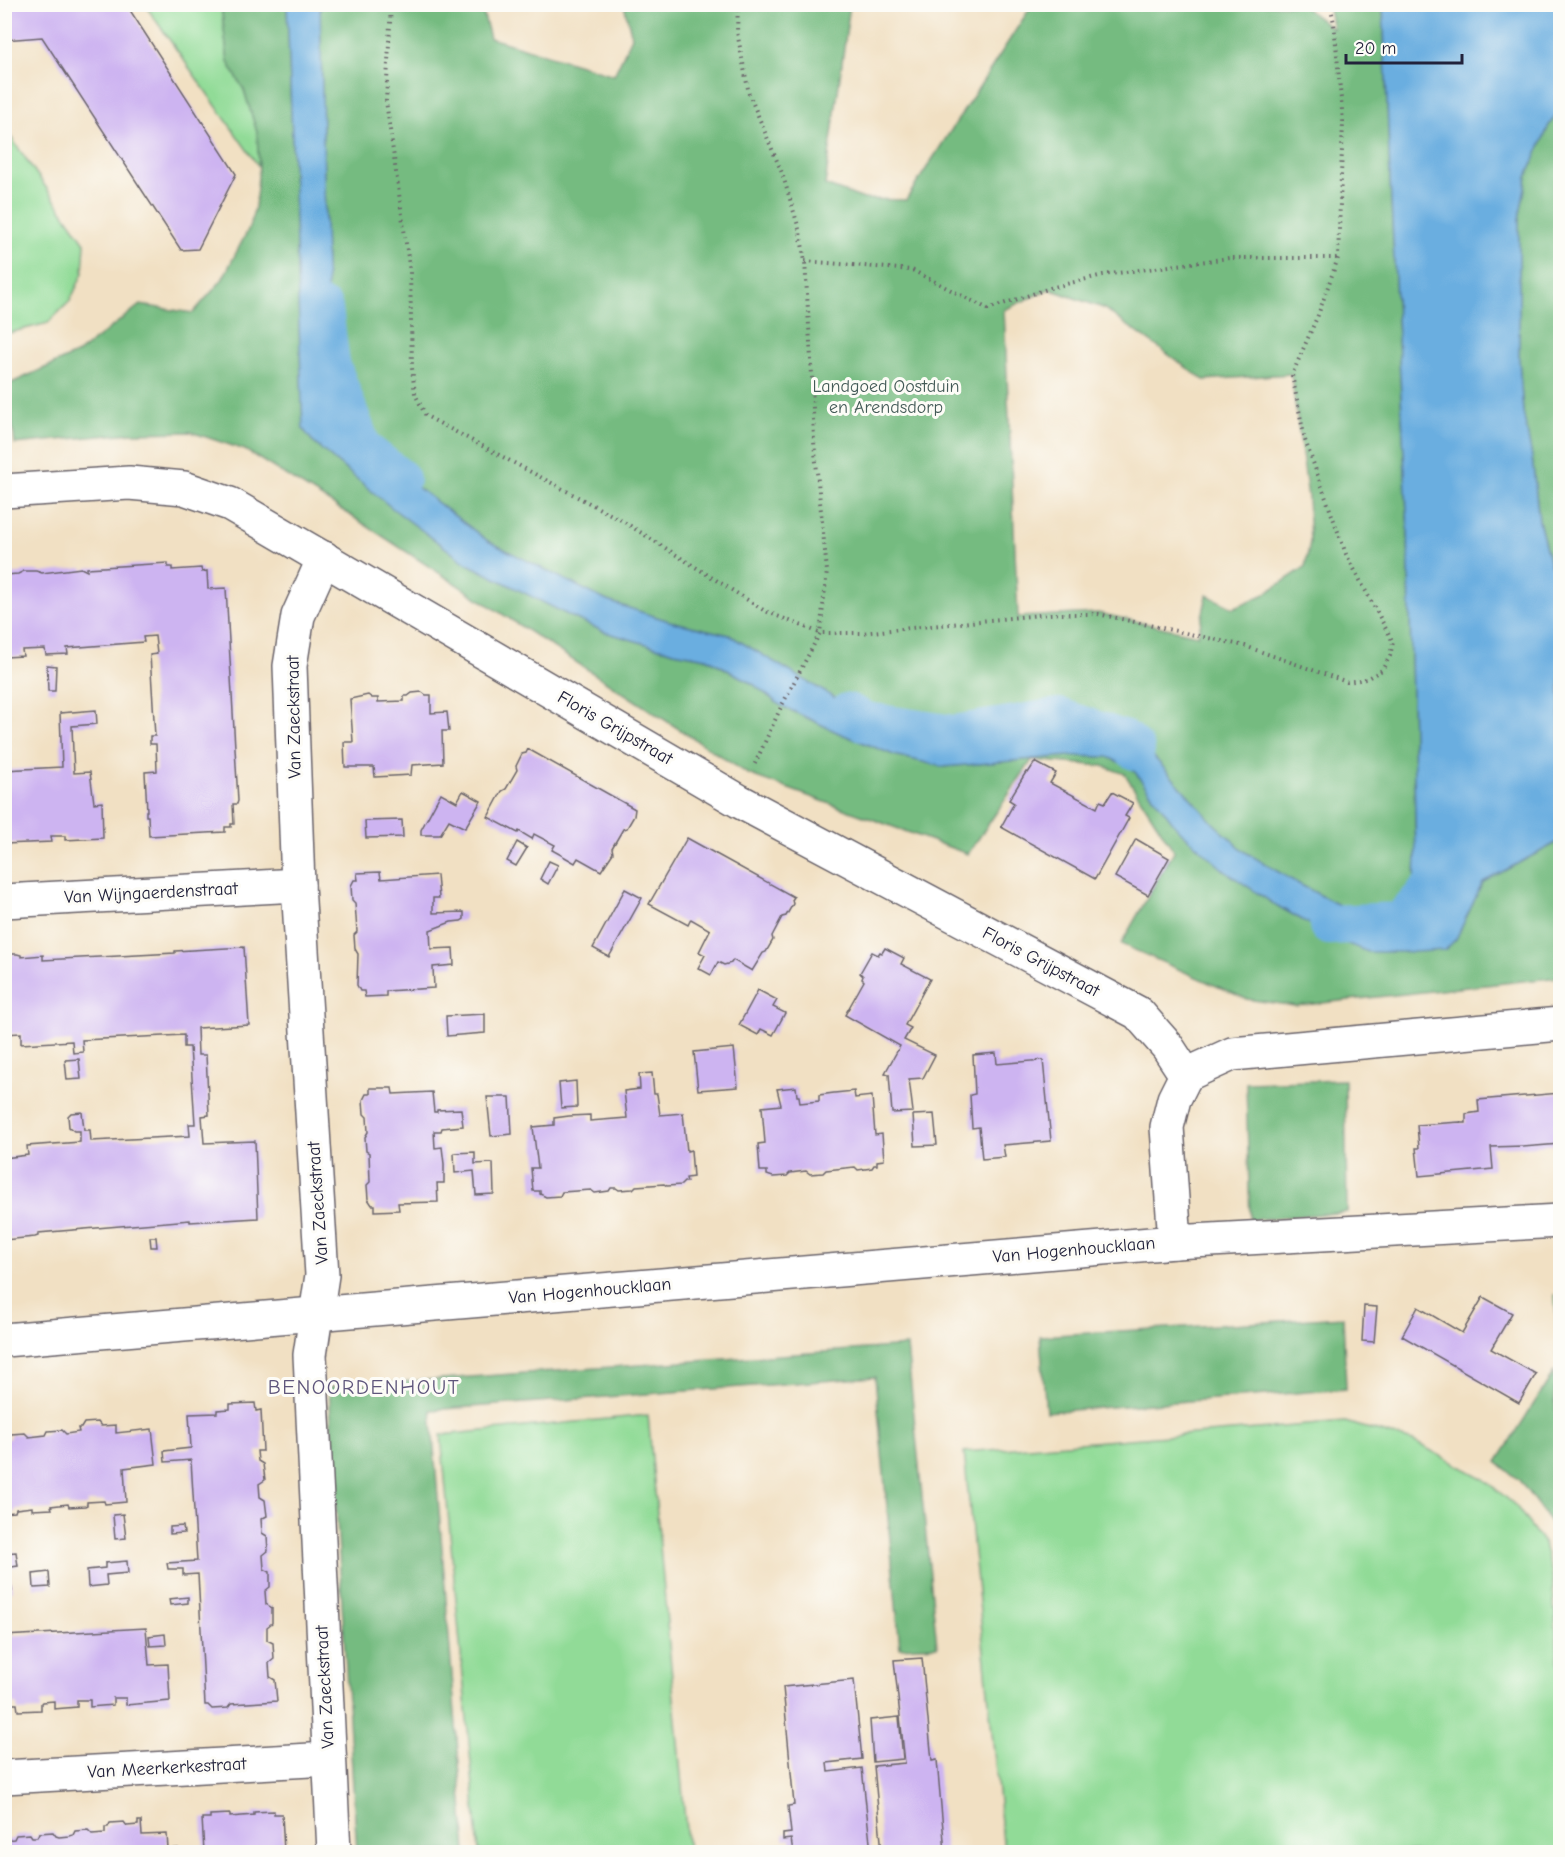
<svg xmlns="http://www.w3.org/2000/svg" width="1565" height="1857" viewBox="0 0 1565 1857" font-family="'Comic Neue',sans-serif">
	<style>
		.green { fill: #91db97; stroke: #5a7e69; stroke-width: 1.5 }
		.forest { fill: #74bb80; stroke: #4b6e5e; stroke-width: 1.5; fill-rule: evenodd }
		.water { fill: #6aaee0; stroke: #46688e; stroke-width: 1.5 }
		.lines { fill: none; stroke-linecap: round; stroke-linejoin: round }
		.canal { stroke: #6aaee0; stroke-width: 40 }
		.building { fill: #cdb4f1 }
		.minor-casing { stroke: #6a646b; stroke-width: 36 }
		.path { stroke: #6a646b; stroke-width: 4; stroke-dasharray: 1.5 4.5; stroke-linecap: butt }
		.minor { stroke: #fff; stroke-width: 33 }
		.labels { text-anchor: middle; dominant-baseline: central; stroke-width: 6; stroke-linejoin: round; paint-order: stroke }
		.park-label { font-size: 18px; fill: #435a57; stroke: #fdfcf7 }
		.street-label { font-size: 18px; fill: #22223b; stroke: #fdfcf7 }
		.quarter-label { font-size: 21px; letter-spacing: 1.5px; fill: #5e557b; stroke: #fdfcf7 }
	</style>
	<rect width="100%" height="100%" fill="#fdfcf7"/>
	<filter id="ink" filterUnits="userSpaceOnUse"><feTurbulence type="fractalNoise" baseFrequency=".0167" numOctaves="2"/><feDisplacementMap in="SourceGraphic" scale="12" xChannelSelector="R" yChannelSelector="G"/><feConvolveMatrix kernelMatrix="1 2 1 2 8 2 1 2 1" color-interpolation-filters="sRGB"/></filter>
	<filter id="wash" filterUnits="userSpaceOnUse"><feTurbulence type="fractalNoise" baseFrequency=".008" numOctaves="4" result="noise"/><feDisplacementMap in="SourceGraphic" scale="24" xChannelSelector="R" yChannelSelector="G"/><feGaussianBlur stdDeviation="1.35" result="paint"/><feColorMatrix in="noise" values="0 0 0 0 0 0 0 0 0 0 0 0 0 0 0 0 0 1.4 0 .05"/><feComposite in="paint" operator="in"/></filter>
	<g filter="url(#wash)">
		<rect width="100%" height="100%" fill="#f1e0c3"/>
		<!-- green -->
		<g class="green">
			<polygon points="145,5 221,5 228,62 244,90 257,132 259,167"/>
			<polygon points="5,129 85,243 83,273 70,301 48,323 5,334"/>
			<polygon points="1555,1295 1560,1295 1560,1409"/>
			<polygon points="648,1415 688,1852 479,1852 441,1435"/>
			<polygon points="1345,1422 1413,1441 1484,1479 1516,1506 1544,1544 1552,1574 1560,1686 1560,1852 1004,1852 964,1452"/>
		</g>
		<!-- forest -->
		<g class="forest">
			<polygon points="221,5 287,5 303,429 314,443 392,508 466,563 572,617 605,632 674,652 706,658 753,684 780,705 839,733 894,755 943,767 1069,756 1108,757 1132,768 1178,829 1225,871 1274,904 1338,940 1456,939 1483,882 1560,841 1560,977 1295,1006 1246,999 1121,944 1174,851 1125,774 1103,766 1032,760 968,854 748,774 350,515 245,450 191,432 132,433 15,444 7,385 78,353 140,305 193,313 222,280 249,228 255,207 259,167 257,132 244,90 228,62"/>
			<path d="M 320,5 L 481,5 L 490,38 L 614,75 L 632,37 L 624,5 L 850,5 L 825,185 L 864,199 L 906,200 L 1032,5 L 1301,5 L 1333,29 L 1328,5 L 1383,5 L 1391,201 L 1408,531 L 1416,857 L 1414,899 L 1407,917 L 1392,924 L 1369,921 L 1297,883 L 1245,852 L 1214,824 L 1144,746 L 1077,727 L 937,736 L 910,731 L 850,707 L 729,635 L 669,621 L 607,601 L 488,541 L 358,442 L 342,425 L 332,391 L 326,266 ZM 1049,289 L 1103,308 L 1204,380 L 1291,374 L 1308,497 L 1310,542 L 1305,567 L 1263,595 L 1233,608 L 1207,595 L 1198,635 L 1098,613 L 1018,617 L 1004,310 Z"/>
			<polygon points="1560,110 1560,578 1550,564 1539,521 1532,457 1523,412 1519,360 1519,219 1527,177 1549,125"/>
			<polygon points="1345,1080 1347,1212 1250,1220 1246,1083"/>
			<polygon points="1343,1317 1346,1389 1046,1412 1040,1336"/>
			<polygon points="907,1346 937,1646 900,1648 875,1377 431,1410 466,1852 357,1852 329,1387"/>
			<polygon points="1554,1372 1560,1518 1560,1527 1554,1527 1519,1480 1497,1462"/>
		</g>
		<!-- water -->
		<polygon class="water" points="287,5 320,5 326,266 332,390 342,425 358,442 488,541 607,601 669,621 729,635 850,707 910,731 937,736 1077,727 1110,730 1144,746 1214,824 1245,852 1297,883 1369,921 1392,924 1407,917 1414,899 1416,857 1408,531 1391,201 1383,5 1560,5 1560,110 1549,125 1527,177 1519,219 1519,360 1523,412 1532,457 1539,521 1550,564 1560,578 1560,841 1483,882 1456,939 1445,950 1416,952 1368,952 1338,940 1274,904 1225,871 1178,829 1132,768 1108,757 1069,756 943,767 894,755 839,733 780,705 753,684 707,658 674,652 605,632 572,617 466,563 392,508 314,443 303,429"/>
		<g class="lines">
			<!-- canal -->
			<g class="canal">
				<polyline points="323,309 330,364 362,449 400,479"/>
				<polyline points="848,713 866,722 954,735 1059,718 1128,742 1135,750"/>
				<polyline points="1329,925 1401,922 1444,874"/>
			</g>
		</g>
		<g id="blocks">
			<!-- building -->
			<g class="building">
				<polygon points="4,4 126,4 236,174 198,249 181,250 42,37 4,40"/>
				<polygon points="168,563 168,567 172,567 172,570 201,568 202,572 207,571 208,589 226,588 238,801 237,804 233,804 234,824 231,824 231,827 225,827 225,832 149,836 148,816 146,816 146,811 147,811 145,772 157,771 156,744 150,744 150,736 155,736 150,655 157,654 155,636 143,637 144,642 67,648 68,654 46,655 45,649 22,650 23,656 5,657 5,575 18,574 24,571 36,571 42,573 81,568 87,571 87,568"/>
				<polygon points="47,665 56,666 55,691 48,691"/>
				<polygon points="422,692 426,695 431,695 431,713 447,712 449,731 442,731 443,763 412,765 411,775 375,777 374,767 345,767 344,742 353,742 350,699 368,695 372,698 378,698 378,702 404,701 404,696 408,696 412,693"/>
				<polygon points="96,710 97,724 72,726 73,752 74,773 90,772 94,803 102,802 103,838 65,840 65,836 51,836 52,842 4,844 4,770 62,767 60,713"/>
				<polygon points="528,749 635,809 634,816 627,828 623,829 612,848 613,853 601,871 578,858 575,863 563,856 552,850 555,845 534,834 532,839 519,831 518,833 488,817 502,791 506,789 517,770 516,766 522,754 526,753"/>
				<polygon points="1035,762 1056,773 1050,783 1097,808 1100,801 1105,803 1112,792 1133,803 1125,816 1129,818 1095,879 1001,827 1014,803 1009,800 1026,772 1028,773"/>
				<polygon points="463,791 481,801 465,828 449,820 440,835 421,835 421,830 441,793 457,802"/>
				<polygon points="402,820 403,837 366,838 365,821"/>
				<polygon points="687,838 794,897 792,900 793,904 786,916 782,917 772,936 773,940 766,952 763,953 752,971 733,960 731,963 724,965 718,962 711,975 698,968 705,955 699,952 710,930 691,919 688,925 649,904"/>
				<polygon points="1136,839 1169,858 1148,895 1115,877"/>
				<polygon points="517,842 527,848 516,866 507,861"/>
				<polygon points="549,861 558,865 548,884 540,879"/>
				<polygon points="380,872 381,879 437,875 439,898 433,898 433,913 464,912 464,919 461,921 451,922 430,930 431,949 453,948 454,965 433,967 434,988 386,991 386,996 365,997 364,991 360,991 357,985 358,954 355,949 354,935 357,932 356,917 355,903 352,900 351,886 354,880 358,880 357,873"/>
				<polygon points="625,889 642,898 609,957 593,948"/>
				<polygon points="244,947 249,1025 197,1028 198,1055 206,1055 209,1115 202,1116 204,1143 255,1141 258,1218 190,1222 190,1220 38,1233 38,1236 35,1237 4,1240 4,1158 28,1155 27,1146 80,1142 80,1131 74,1131 69,1127 68,1116 71,1113 82,1112 84,1130 90,1130 91,1141 190,1136 189,1124 195,1124 190,1047 184,1047 184,1035 82,1040 83,1052 73,1053 72,1041 21,1044 21,1033 4,1034 4,954 17,954 21,955 21,957 43,955 43,960 175,953 175,951"/>
				<polygon points="885,948 904,958 901,964 930,979 905,1025 911,1028 904,1040 935,1055 923,1078 909,1079 913,1112 892,1113 889,1074 885,1073 900,1046 845,1015 864,981 862,979 863,976 860,973 872,952 878,955 880,952 882,953"/>
				<polygon points="758,990 777,1000 773,1007 785,1013 773,1035 761,1029 758,1035 739,1025"/>
				<polygon points="485,1014 485,1033 447,1036 446,1016"/>
				<polygon points="734,1048 738,1087 698,1090 694,1052"/>
				<polygon points="996,1053 997,1064 1043,1060 1051,1141 1003,1145 1005,1157 982,1159 979,1127 972,1128 970,1095 975,1094 973,1055"/>
				<polygon points="79,1059 81,1079 67,1080 65,1060"/>
				<polygon points="652,1073 654,1094 657,1094 660,1115 683,1113 687,1151 691,1150 693,1177 686,1178 687,1182 684,1182 681,1185 667,1186 664,1184 636,1186 633,1189 619,1190 616,1188 611,1188 609,1191 595,1193 591,1190 562,1192 560,1196 546,1197 540,1194 540,1191 533,1191 531,1168 538,1168 533,1127 554,1125 554,1118 569,1116 590,1115 590,1121 627,1118 624,1091 640,1089 639,1074"/>
				<polygon points="576,1081 577,1107 561,1108 559,1083"/>
				<polygon points="796,1087 797,1096 799,1096 800,1103 819,1101 819,1095 834,1093 854,1091 855,1098 872,1096 875,1135 882,1134 884,1160 877,1161 877,1165 874,1165 872,1168 858,1170 855,1167 826,1170 823,1173 810,1174 806,1171 790,1173 787,1176 773,1177 767,1175 767,1171 760,1171 758,1144 765,1143 762,1107 781,1105 777,1089"/>
				<polygon points="370,1088 392,1088 393,1094 432,1092 434,1112 437,1112 437,1110 461,1109 463,1126 442,1128 441,1131 434,1131 435,1148 442,1147 444,1164 444,1183 437,1183 438,1202 398,1203 399,1210 375,1211 375,1205 372,1205 368,1199 367,1185 370,1182 369,1153 366,1151 365,1137 368,1132 367,1117 364,1114 363,1100 366,1094 370,1094"/>
				<polygon points="1560,1093 1560,1144 1523,1147 1523,1146 1491,1147 1493,1169 1419,1176 1416,1148 1419,1148 1417,1125 1460,1122 1461,1123 1466,1123 1466,1114 1479,1112 1478,1100"/>
				<polygon points="487,1097 510,1097 512,1134 491,1136"/>
				<polygon points="934,1114 937,1145 915,1146 913,1115"/>
				<polygon points="475,1152 475,1164 493,1163 494,1194 476,1195 474,1171 455,1173 454,1153"/>
				<polygon points="150,1237 156,1237 157,1247 151,1247"/>
				<polygon points="1483,1297 1512,1313 1491,1349 1536,1374 1519,1403 1402,1336 1418,1307 1462,1333"/>
				<polygon points="1364,1306 1377,1307 1374,1342 1362,1341"/>
				<polygon points="255,1403 256,1411 261,1410 263,1451 257,1451 258,1461 263,1464 265,1480 259,1484 260,1497 265,1500 267,1516 261,1519 262,1533 267,1536 268,1551 263,1555 264,1569 270,1572 270,1587 265,1591 266,1604 272,1608 272,1623 267,1627 267,1640 273,1643 274,1659 269,1663 270,1677 275,1680 277,1701 231,1704 228,1708 212,1709 208,1705 205,1705 198,1574 183,1575 183,1569 168,1569 167,1563 197,1561 191,1460 165,1462 164,1451 191,1448 189,1414 217,1413 217,1410 230,1409 230,1404"/>
				<polygon points="98,1422 101,1426 116,1425 116,1433 152,1429 156,1464 124,1468 126,1502 105,1504 104,1501 87,1502 87,1505 85,1506 69,1507 68,1504 51,1506 52,1509 32,1510 32,1507 16,1509 15,1512 4,1513 4,1439 9,1439 11,1434 25,1433 29,1437 46,1435 48,1431 62,1430 66,1434 79,1432 78,1428 81,1428 84,1423"/>
				<polygon points="123,1514 126,1538 115,1539 113,1515"/>
				<polygon points="183,1526 184,1533 170,1534 170,1527"/>
				<polygon points="16,1552 18,1566 4,1568 4,1553"/>
				<polygon points="127,1561 128,1573 106,1575 107,1585 88,1587 87,1570 105,1568 105,1563"/>
				<polygon points="49,1572 50,1587 34,1588 33,1574"/>
				<polygon points="10,1576 12,1591 4,1592 4,1577"/>
				<polygon points="188,1597 188,1603 170,1605 169,1599"/>
				<polygon points="146,1628 149,1665 168,1664 170,1701 126,1705 126,1698 113,1698 113,1705 90,1707 90,1700 77,1700 77,1707 54,1709 54,1701 42,1702 41,1703 41,1710 18,1711 17,1704 4,1704 4,1636"/>
				<polygon points="165,1634 166,1645 150,1646 149,1636"/>
				<polygon points="922,1658 932,1761 937,1760 945,1852 882,1852 874,1766 905,1763 894,1660"/>
				<polygon points="854,1680 862,1759 827,1763 828,1772 862,1768 871,1852 793,1852 791,1839 783,1840 783,1834 791,1833 788,1806 794,1805 783,1687"/>
				<polygon points="899,1717 903,1759 873,1762 870,1720"/>
				<polygon points="274,1811 274,1814 282,1814 284,1852 204,1852 202,1818 210,1818 210,1815 230,1814 230,1817 254,1815 254,1812"/>
				<polygon points="138,1821 141,1821 142,1835 167,1834 168,1849 178,1848 178,1852 4,1852 4,1840 14,1839 16,1835 30,1834 32,1837 37,1837 39,1833 53,1832 56,1836 59,1837 69,1836 73,1835 75,1831 88,1830 92,1834 105,1833 105,1827 108,1827 110,1823 124,1822 127,1826 138,1825"/>
			</g>
		</g>
	</g>
	<g filter="url(#ink)">
		<use href="#blocks" fill-opacity="0" stroke="#6a646b" stroke-width="1.5"/>
		<g class="lines">
			<defs>
				<g id="minor">
					<polyline points="4,491 129,483 184,488 230,504 739,801 1138,1013 1167,1046 1186,1075"/>
					<polyline points="324,558 298,616 290,666 298,885 322,1275 310,1355 334,1852"/>
					<polyline points="4,901 298,885"/>
					<polyline points="1175,1242 1167,1127 1174,1099 1186,1075 1232,1054 1560,1024"/>
					<polyline points="4,1340 1175,1242 1560,1221"/>
					<polyline points="4,1777 329,1759"/>
				</g>
			</defs>
			<!-- minor casing -->
			<use href="#minor" class="minor-casing"/>
			<!-- path -->
			<g class="path">
				<polyline points="391,4 386,101 410,272 412,368 415,394 426,416 621,520 765,611 820,633 861,633 1050,614 1098,614 1245,646 1347,682 1366,679 1382,670 1390,656 1393,642 1346,554 1305,440 1292,375 1318,315 1338,258 1343,121 1334,23 1330,4"/>
				<polyline points="738,4 737,32 749,94 782,173 800,232 805,261 812,375 814,442 827,571 820,633 781,707 753,768"/>
				<polyline points="805,261 912,270 988,309 1050,288 1103,275 1229,258 1338,258"/>
			</g>
			<!-- minor -->
			<use href="#minor" class="minor"/>
		</g>
	</g>
	<g class="labels">
		<!-- park labels -->
		<g class="park-label">
			<text x="886" y="386">Landgoed Oostduin<tspan x="886" dy="21">en Arendsdorp</tspan></text>
		</g>
		<!-- street labels -->
		<g class="street-label">
			<text transform="translate(294 717) rotate(-91)">Van Zaeckstraat</text>
			<text transform="translate(615 728) rotate(30)">Floris Grijpstraat</text>
			<text transform="translate(151 893) rotate(-3)">Van Wijngaerdenstraat</text>
			<text transform="translate(1041 962) rotate(28)">Floris Grijpstraat</text>
			<text transform="translate(318 1203) rotate(-94)">Van Zaeckstraat</text>
			<text transform="translate(1074 1250) rotate(-5)">Van Hogenhoucklaan</text>
			<text transform="translate(590 1291) rotate(-5)">Van Hogenhoucklaan</text>
			<text transform="translate(325 1687) rotate(-93)">Van Zaeckstraat</text>
			<text transform="translate(167 1768) rotate(-3)">Van Meerkerkestraat</text>
		</g>
		<!-- quarter labels -->
		<g class="quarter-label">
			<text x="364" y="1387">BENOORDENHOUT</text>
		</g>
	</g>
	<!-- margin -->
	<rect width="1565" height="1857" fill="none" stroke="#fdfcf7" stroke-width="24"/>
	<!-- scale -->
	<path d="M1346 54v9h116v-9" fill="none" stroke="#22223b" stroke-width="3"/>
	<text x="1355" y="54" font-size="18" fill="#22223b" stroke="#fdfcf7" stroke-width="4.5" paint-order="stroke">20 m</text>
</svg>
